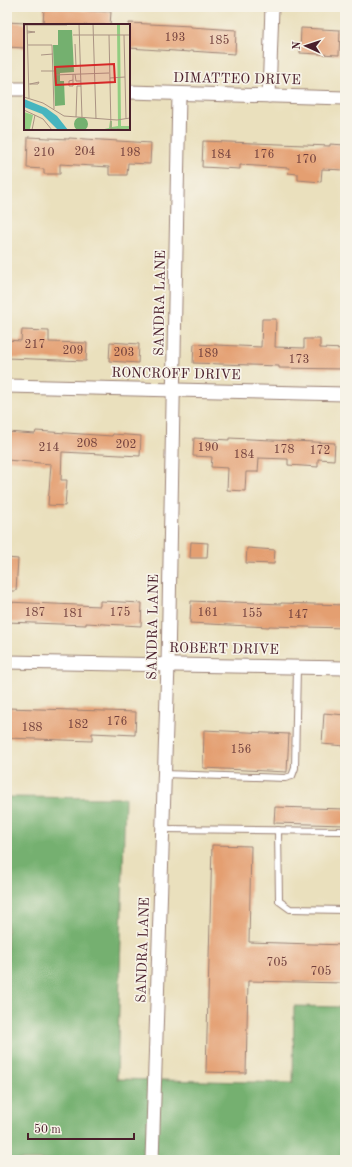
<svg xmlns="http://www.w3.org/2000/svg" width="352" height="1167" viewBox="0 0 352 1167" font-family="'Old Standard TT',serif">
	<style>
		.forest { fill: #74b06f; stroke: #5f684d }
		.building { fill: #e49f71 }
		.lines { fill: none; stroke-linecap: round; stroke-linejoin: round }
		.lane-casing { stroke: #9a8074; stroke-width: 8 }
		.street-casing { stroke: #9a8074; stroke-width: 15 }
		.lane { stroke: #fff; stroke-width: 6 }
		.street { stroke: #fff; stroke-width: 13 }
		.labels { text-anchor: middle; dominant-baseline: central; stroke-width: 3.5; stroke-linejoin: round; paint-order: stroke }
		.number-label { font-size: 12px; fill: #703f3c }
		.street-label { font-size: 14px; fill: #4a1f2b; stroke: #f7f3e8 }
		.inset-road { fill: none; stroke: #aa9383; stroke-width: 1 }
		.view { fill: #d62828; fill-opacity: 0.15; stroke: #d62828; stroke-width: 2 }
		.inset-edge { fill: none; stroke: #4a1f2b; stroke-width: 2 }
	</style>
	<rect width="100%" height="100%" fill="#f7f3e8"/>
	<filter id="ink" filterUnits="userSpaceOnUse"><feTurbulence type="fractalNoise" baseFrequency=".025" numOctaves="2"/><feDisplacementMap in="SourceGraphic" scale="8" xChannelSelector="R" yChannelSelector="G"/><feConvolveMatrix kernelMatrix="1 2 1 2 8 2 1 2 1" color-interpolation-filters="sRGB"/></filter>
	<filter id="wash" filterUnits="userSpaceOnUse"><feTurbulence type="fractalNoise" baseFrequency=".012" numOctaves="4" result="noise"/><feDisplacementMap in="SourceGraphic" scale="16" xChannelSelector="R" yChannelSelector="G"/><feGaussianBlur stdDeviation="0.9" result="paint"/><feColorMatrix in="noise" values="0 0 0 0 0 0 0 0 0 0 0 0 0 0 0 0 0 1.4 0 .05"/><feComposite in="paint" operator="in"/></filter>
	<g filter="url(#wash)">
		<rect width="100%" height="100%" fill="#eae0bd"/>
		<!-- forest -->
		<polygon class="forest" points="7,797 125,798 117,1079 293,1083 294,1006 345,1007 345,1160 7,1160"/>
		<g id="blocks">
			<!-- building -->
			<g class="building">
				<polygon points="44,7 75,7 74,10 111,12 110,25 43,25"/>
				<polygon points="7,22 25,23 25,48 7,47"/>
				<polygon points="129,23 191,26 191,27 236,30 235,54 190,51 190,52 129,48"/>
				<polygon points="301,28 340,30 339,55 300,53"/>
				<polygon points="28,137 69,139 69,138 151,143 150,164 128,163 127,175 109,175 109,167 60,164 60,174 44,174 44,169 27,168"/>
				<polygon points="203,141 330,146 330,144 345,145 345,170 322,169 321,182 298,180 298,174 288,173 289,168 240,165 240,169 202,167"/>
				<polygon points="262,319 276,319 275,347 304,348 304,339 320,339 320,348 345,349 345,369 279,368 279,366 193,363 194,344 261,347"/>
				<polygon points="22,330 49,331 49,342 87,343 86,361 7,358 7,340 21,341"/>
				<polygon points="110,342 139,344 138,363 109,361"/>
				<polygon points="36,431 112,436 113,434 141,436 140,456 62,452 61,480 67,480 65,506 48,505 51,464 7,460 7,432 35,434"/>
				<polygon points="194,438 229,440 229,438 335,443 334,460 318,459 318,467 288,465 288,459 259,458 258,472 246,472 245,491 227,490 228,468 211,467 212,457 193,456"/>
				<polygon points="191,542 208,543 207,558 190,558"/>
				<polygon points="247,548 275,550 274,564 246,563"/>
				<polygon points="7,558 18,559 16,591 7,591"/>
				<polygon points="100,601 142,603 141,626 86,623 86,625 7,622 7,602 100,606"/>
				<polygon points="191,601 234,603 234,602 281,604 281,603 345,605 345,628 269,626 269,627 190,623"/>
				<polygon points="7,708 136,712 135,735 92,733 92,741 7,738"/>
				<polygon points="324,713 345,715 345,746 322,744"/>
				<polygon points="204,730 289,734 287,772 203,768"/>
				<polygon points="275,807 345,809 345,825 274,823"/>
				<polygon points="212,845 251,846 249,942 345,945 345,983 248,981 246,1073 206,1072"/>
			</g>
		</g>
	</g>
	<g filter="url(#ink)">
		<use href="#blocks" fill-opacity="0" stroke="#9a8074" stroke-width="1"/>
		<g class="lines">
			<defs>
				<g id="lane">
					<polyline points="164,774 285,778 292,776 295,768 297,667"/>
					<polyline points="163,829 345,831"/>
					<polyline points="278,830 279,901 290,909 345,910"/>
				</g>
				<g id="street">
					<polyline points="7,89 25,89"/>
					<polyline points="129,92 345,98"/>
					<polyline points="269,96 272,7"/>
					<polyline points="7,386 345,394"/>
					<polyline points="7,662 345,668"/>
					<polyline points="152,1160 168,664 179,94"/>
				</g>
			</defs>
			<!-- lane casing -->
			<use href="#lane" class="lane-casing"/>
			<!-- street casing -->
			<use href="#street" class="street-casing"/>
			<!-- lane -->
			<use href="#lane" class="lane"/>
			<!-- street -->
			<use href="#street" class="street"/>
		</g>
	</g>
	<g class="labels">
		<!-- number labels -->
		<g class="number-label">
			<text x="175" y="38">193</text>
			<text x="219" y="41">185</text>
			<text x="85" y="152">204</text>
			<text x="44" y="153">210</text>
			<text x="130" y="153">198</text>
			<text x="221" y="155">184</text>
			<text x="264" y="155">176</text>
			<text x="306" y="160">170</text>
			<text x="35" y="345">217</text>
			<text x="73" y="351">209</text>
			<text x="124" y="353">203</text>
			<text x="208" y="354">189</text>
			<text x="299" y="360">173</text>
			<text x="87" y="444">208</text>
			<text x="126" y="445">202</text>
			<text x="49" y="448">214</text>
			<text x="208" y="448">190</text>
			<text x="284" y="450">178</text>
			<text x="320" y="451">172</text>
			<text x="244" y="455">184</text>
			<text x="35" y="613">187</text>
			<text x="120" y="613">175</text>
			<text x="208" y="613">161</text>
			<text x="73" y="614">181</text>
			<text x="252" y="614">155</text>
			<text x="298" y="615">147</text>
			<text x="117" y="722">176</text>
			<text x="78" y="725">182</text>
			<text x="32" y="728">188</text>
			<text x="241" y="750">156</text>
			<text x="277" y="963">705</text>
			<text x="321" y="972">705</text>
		</g>
		<!-- street labels -->
		<g class="street-label">
			<text transform="translate(237 79) rotate(1)">DIMATTEO DRIVE</text>
			<text transform="translate(160 303) rotate(-89)">SANDRA LANE</text>
			<text transform="translate(176 374) rotate(1)">RONCROFF DRIVE</text>
			<text transform="translate(153 627) rotate(-89)">SANDRA LANE</text>
			<text transform="translate(224 649) rotate(1)">ROBERT DRIVE</text>
			<text transform="translate(143 950) rotate(-88)">SANDRA LANE</text>
		</g>
	</g>
	<!-- overview -->
	<g transform="translate(24 24)">
		<rect width="106" height="106" fill="#eae0bd"/>
		<path d="M 93,0 L 96,0 L 97,102 L 106,102 L 106,106 L 76,106 L 85,104 L 86,97 L 88,97 L 88,103 L 94,102 ZM 0,88 L 9,91 L 6,105 L 0,106 Z" fill="#91cd81"/>
		<path d="M 34,6 L 48,6 L 50,48 L 36,49 L 36,57 L 40,57 L 41,81 L 31,82 L 29,21 L 34,21 ZM50 100a7 7 0 1 1 14 0a7 7 0 1 1-14 0Z" fill="#74b06f"/>
		<path d="M 0,75 L 22,84 L 33,92 L 44,106 L 34,106 L 18,90 L 0,83 Z" fill="#46b5bf"/>
		<path class="inset-road" d="M 3,0 L 5,74M 55,0 L 58,94M 69,0 L 72,95M 0,1 L 43,1M 3,7 L 11,8 L 3,9M 49,11 L 106,11M 85,11 L 87,105 L 106,106M 100,11 L 102,95M 51,20 L 52,42M 4,21 L 28,21 L 30,85M 17,31 L 29,30M 17,47 L 30,47M 49,50 L 49,62 L 45,62 L 45,57 L 49,56M 51,50 L 52,57 L 57,57M 30,51 L 85,49M 86,54 L 101,53M 5,60 L 14,60 L 15,58 L 6,60M 0,73 L 19,79 L 40,92 L 93,96 L 106,94M 0,86 L 19,95 L 28,106M 52,93 L 53,62 L 57,62M 93,105 L 105,106M 8,106 L 11,91"/>
		<path class="view" d="M 90,40 L 91,58 L 32,61 L 31,43 Z"/>
		<rect width="106" height="106" class="inset-edge"/>
	</g>
	<!-- margin -->
	<rect width="352" height="1167" fill="none" stroke="#f7f3e8" stroke-width="24"/>
	<!-- north arrow -->
	<g transform="translate(306 46) rotate(273)" stroke="#f7f3e8" stroke-width="3" paint-order="stroke">
	<path d="M0-3L7 15L0 10L-7 15Z" fill="#4a1f2b"/>
	<text y="-6" font-size="11" font-weight="bold" text-anchor="middle" fill="#4a1f2b">N</text>
	</g>
	<!-- scale -->
	<path d="M28 1133v6h106v-6" fill="none" stroke="#4a1f2b" stroke-width="2"/>
	<text x="34" y="1133" font-size="12" fill="#4a1f2b" stroke="#f7f3e8" stroke-width="3" paint-order="stroke">50 m</text>
</svg>
